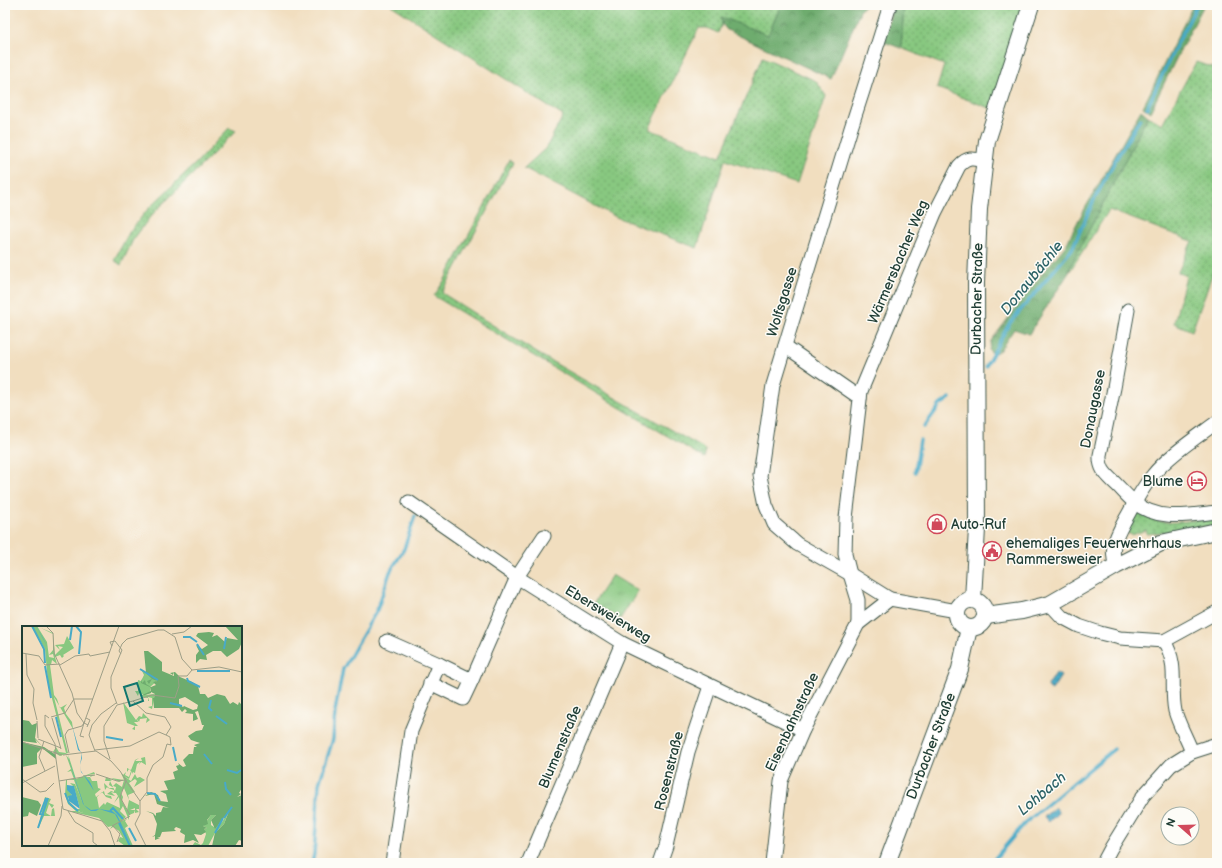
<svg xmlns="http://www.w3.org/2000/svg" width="1222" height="868" viewBox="0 0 1222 868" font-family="'Balsamiq Sans',sans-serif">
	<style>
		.grass { fill: url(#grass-dots); stroke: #54825a }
		.forest { fill: url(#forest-crowns); stroke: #467451 }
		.park { fill: url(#park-tufts); stroke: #54825a }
		.water { fill: url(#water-rules); stroke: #34747e }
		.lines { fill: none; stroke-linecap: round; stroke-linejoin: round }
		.stream { stroke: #48aac7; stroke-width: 3.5 }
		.minor-casing { stroke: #3e5549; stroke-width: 15 }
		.tertiary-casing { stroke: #3e5549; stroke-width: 18 }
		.minor { stroke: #fff; stroke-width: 13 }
		.tertiary { stroke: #fff; stroke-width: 16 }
		.labels { text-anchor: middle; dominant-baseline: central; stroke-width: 3; stroke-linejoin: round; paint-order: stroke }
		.street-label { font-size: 14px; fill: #1f3d34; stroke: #fdfcf7 }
		.poi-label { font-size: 14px; fill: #1f3d34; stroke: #fdfcf7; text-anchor: start }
		.water-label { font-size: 15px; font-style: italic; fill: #2d6367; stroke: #fdfcf7 }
		.inset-river { fill: none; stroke: #48aac7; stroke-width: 2 }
		.inset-road { fill: none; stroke: #9d9e87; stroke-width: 1 }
		.view { fill: #0f766e; fill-opacity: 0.15; stroke: #0f766e; stroke-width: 2 }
		.inset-edge { fill: none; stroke: #1f3d34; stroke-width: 2 }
	</style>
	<defs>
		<pattern id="grass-dots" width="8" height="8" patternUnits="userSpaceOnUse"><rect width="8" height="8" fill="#88c880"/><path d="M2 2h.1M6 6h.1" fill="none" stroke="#6fa46a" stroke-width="1.8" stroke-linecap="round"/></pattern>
		<pattern id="forest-crowns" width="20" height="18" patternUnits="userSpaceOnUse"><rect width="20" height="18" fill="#6eac6e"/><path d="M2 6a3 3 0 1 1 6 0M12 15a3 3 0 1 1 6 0" fill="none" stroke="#5a8d5b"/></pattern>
		<pattern id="park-tufts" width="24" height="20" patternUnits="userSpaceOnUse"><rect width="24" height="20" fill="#88c880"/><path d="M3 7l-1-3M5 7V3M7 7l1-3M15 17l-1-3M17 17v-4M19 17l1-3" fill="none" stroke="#6fa46a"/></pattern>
		<pattern id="water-rules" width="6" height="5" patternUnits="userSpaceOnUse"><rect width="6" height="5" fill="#48aac7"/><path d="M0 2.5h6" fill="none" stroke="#3b8ca2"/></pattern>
	</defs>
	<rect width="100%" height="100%" fill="#fdfcf7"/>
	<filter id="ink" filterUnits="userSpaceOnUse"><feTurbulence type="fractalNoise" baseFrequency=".025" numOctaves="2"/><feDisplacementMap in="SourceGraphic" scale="8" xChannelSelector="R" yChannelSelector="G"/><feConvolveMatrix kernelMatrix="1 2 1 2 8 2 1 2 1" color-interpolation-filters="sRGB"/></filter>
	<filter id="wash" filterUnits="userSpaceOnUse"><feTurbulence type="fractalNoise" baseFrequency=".012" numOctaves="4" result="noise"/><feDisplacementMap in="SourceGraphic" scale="16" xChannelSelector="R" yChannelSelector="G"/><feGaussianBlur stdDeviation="0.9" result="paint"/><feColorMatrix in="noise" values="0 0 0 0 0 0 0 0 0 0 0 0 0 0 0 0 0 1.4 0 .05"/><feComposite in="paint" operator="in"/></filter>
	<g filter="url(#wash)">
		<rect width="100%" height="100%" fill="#f1debf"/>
		<!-- grass -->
		<g class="grass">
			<polygon points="391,5 781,5 768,35 721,17 722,24 718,33 707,28 699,28 649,129 720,157 763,57 816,81 826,96 797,184 725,160 697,248 616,217 524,168 546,148 563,116"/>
			<polygon points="904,5 1024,5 992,109 937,88 944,65 901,48"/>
			<polygon points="1196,62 1217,69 1217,261 1192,331 1174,323 1186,276 1178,272 1192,241 1109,210 1068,274 1071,265 1148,116 1162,124"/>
			<polygon points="229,128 236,131 150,217 133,240 121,265 114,260 130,231 148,209 196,163"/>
			<polygon points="509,160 513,163 442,293 537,353 706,450 704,458 434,296 444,281"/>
			<path d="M 1137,513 C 1147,515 1154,521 1164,522 C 1177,524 1203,518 1217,517 L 1217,525 L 1147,534 L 1146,530 L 1132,535 L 1127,533 L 1126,529 L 1131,516 Z"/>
		</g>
		<!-- forest -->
		<g class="forest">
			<polygon points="781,5 866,5 861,9 831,79 727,30 722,24 721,17 768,35"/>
			<polygon points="893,5 904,5 901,48 884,42"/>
			<polygon points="1193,5 1204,5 1179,53 1150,112 1143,107"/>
			<polygon points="1141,110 1148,116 1071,265 1068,274 1029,334 1014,329 1000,350 993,354 989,350 991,341 1041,275 1066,245 1079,219"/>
		</g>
		<!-- park -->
		<polygon class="park" points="612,575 638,591 620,619 594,603"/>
		<!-- water -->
		<g class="water">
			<polygon points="1056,673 1061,676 1052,690 1047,687"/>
			<polygon points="1055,807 1059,812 1049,822 1044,817"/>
		</g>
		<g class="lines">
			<!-- stream -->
			<g class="stream">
				<polyline points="1147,108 1172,54 1197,5"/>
				<polyline points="986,366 1009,324 1072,249 1093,202 1116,159 1140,119"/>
				<polyline points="924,427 940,405 950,398"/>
				<polyline points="915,472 920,440"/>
				<polyline points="312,863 314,854 319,784 333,739 335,711 343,669 377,610 390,572 404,549 415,516"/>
				<polyline points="991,863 1025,823 1114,749"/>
			</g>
		</g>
	</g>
	<g filter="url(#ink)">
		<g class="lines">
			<defs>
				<g id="minor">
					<polyline points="890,5 862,94 851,128 773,385 760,476 766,505 774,524 797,544 850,574 890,599"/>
					<path d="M 1128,310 L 1114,388 L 1100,455 C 1099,470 1107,475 1117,485 C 1123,491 1128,497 1134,502 C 1158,522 1189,515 1217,512"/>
					<polyline points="785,346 860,398"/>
					<polyline points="409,502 517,577 622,643 803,730"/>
					<path d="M 1116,566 C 1109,548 1117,535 1125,520 C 1134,504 1142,488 1153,475 C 1168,456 1197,437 1217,422"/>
					<polyline points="1050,604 1062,617 1079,626 1100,633 1120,638 1164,641 1217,612"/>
					<path d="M 858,624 L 858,600 L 850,574 L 845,554 L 846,518 L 861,391 L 935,213 L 959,166 C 967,157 973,158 984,161"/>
					<polyline points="387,641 439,664"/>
					<path d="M 1164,641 C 1179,665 1170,687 1175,711 C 1178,723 1188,741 1192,752"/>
					<polyline points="430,683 463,699 472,680"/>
					<polyline points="392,863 411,731 439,664 472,680 517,577 544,536"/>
					<polyline points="528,863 622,643"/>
					<polyline points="660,863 666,846 688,752 710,686"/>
					<polyline points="772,863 781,781 803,730 858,624 890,599 957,611"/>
					<polyline points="1103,863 1111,848 1143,796 1171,765 1192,752 1217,744"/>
				</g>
				<g id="tertiary">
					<polyline points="973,599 977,529 976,283 979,209 987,141 1031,5"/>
					<circle cx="971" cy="614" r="14"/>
					<polyline points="986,616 1022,611 1050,604 1116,566 1161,543 1217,531"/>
					<polyline points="887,863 960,669 969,628"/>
				</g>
			</defs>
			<!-- minor casing -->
			<use href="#minor" class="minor-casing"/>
			<!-- tertiary casing -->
			<use href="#tertiary" class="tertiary-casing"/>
			<!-- minor -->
			<use href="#minor" class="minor"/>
			<!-- tertiary -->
			<use href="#tertiary" class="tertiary"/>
		</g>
	</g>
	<!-- icons -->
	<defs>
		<symbol id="hotel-ring" viewBox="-11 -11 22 22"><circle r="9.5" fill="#fdfcf7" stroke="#d1495b" stroke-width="1.5"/><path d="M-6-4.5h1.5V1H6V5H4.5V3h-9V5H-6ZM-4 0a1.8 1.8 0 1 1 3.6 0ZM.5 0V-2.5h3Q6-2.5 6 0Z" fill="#d1495b"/></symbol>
		<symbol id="shop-ring" viewBox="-11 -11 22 22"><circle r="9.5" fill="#fdfcf7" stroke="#d1495b" stroke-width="1.5"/><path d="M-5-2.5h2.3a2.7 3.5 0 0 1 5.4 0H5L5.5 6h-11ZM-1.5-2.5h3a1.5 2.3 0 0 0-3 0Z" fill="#d1495b"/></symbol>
		<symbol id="civic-ring" viewBox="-11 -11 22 22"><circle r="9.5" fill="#fdfcf7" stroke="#d1495b" stroke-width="1.5"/><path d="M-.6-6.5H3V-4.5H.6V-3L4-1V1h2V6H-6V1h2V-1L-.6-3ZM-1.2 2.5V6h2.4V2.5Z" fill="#d1495b"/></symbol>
	</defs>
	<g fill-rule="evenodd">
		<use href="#hotel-ring" x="1186" y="470" width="22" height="22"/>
		<use href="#shop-ring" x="926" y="513" width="22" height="22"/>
		<use href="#civic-ring" x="981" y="540" width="22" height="22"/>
	</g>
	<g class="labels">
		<!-- street labels -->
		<g class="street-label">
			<text transform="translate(898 262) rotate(-67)">Wärmersbacher Weg</text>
			<text transform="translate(977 299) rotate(-89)">Durbacher Straße</text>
			<text transform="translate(782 302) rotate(-73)">Wolfsgasse</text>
			<text transform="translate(1093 409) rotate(-79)">Donaugasse</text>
			<text transform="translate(608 614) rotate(31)">Ebersweierweg</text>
			<text transform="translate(792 722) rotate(-65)">Eisenbahnstraße</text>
			<text transform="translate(931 746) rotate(-69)">Durbacher Straße</text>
			<text transform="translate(560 747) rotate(-67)">Blumenstraße</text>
			<text transform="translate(669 771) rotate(-76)">Rosenstraße</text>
		</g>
		<!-- poi labels -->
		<g class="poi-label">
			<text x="1183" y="481" text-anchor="end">Blume</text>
			<text x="951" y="524">Auto-Ruf</text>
			<text x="1006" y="543">ehemaliges Feuerwehrhaus<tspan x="1006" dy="16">Rammersweier</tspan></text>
		</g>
		<!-- water labels -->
		<g class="water-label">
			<text transform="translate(1032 278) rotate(-51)">Donaubächle</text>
			<text transform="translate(1042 794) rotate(-40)">Lohbach</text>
		</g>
	</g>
	<!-- overview -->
	<g transform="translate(22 626)">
		<rect width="220" height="220" fill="#f1debf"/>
		<path d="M 10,0 L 15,0 L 25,16 L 32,69 L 35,73 L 38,82 L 45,78 L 42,82 L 44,88 L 50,96 L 51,103 L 32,71 L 46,127 L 38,130 L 31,126 L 34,121 L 37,126 L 44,127 L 26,57 L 23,23 ZM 19,2 L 31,7 L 33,29 L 41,21 L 36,20 L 38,24 L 33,19 L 42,18 L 45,10 L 52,22 L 41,29 L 42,30 L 40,32 L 38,29 L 33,31 L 35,38 L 30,34 L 29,39 L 32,39 L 28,39 L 27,31 L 32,32 L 31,28 L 27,29 L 31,24 L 31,8 ZM 119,43 L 135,55 L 128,61 L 129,67 L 122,69 L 133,68 L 130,83 L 126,81 L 130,80 L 130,72 L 126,71 L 127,75 L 121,75 L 126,75 L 126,72 L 119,71 L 122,69 L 117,67 L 116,70 L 113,65 L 112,70 L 113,65 L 116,65 L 116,54 L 119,55 L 122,49 ZM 101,76 L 114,94 L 117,90 L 120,91 L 121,87 L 128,94 L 124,97 L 125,92 L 118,93 L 117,96 L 115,93 L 116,96 L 112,96 L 116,100 L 113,100 L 113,104 L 110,103 L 113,100 L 105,97 ZM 46,128 L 54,153 L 72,146 L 73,148 L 66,149 L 64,151 L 68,151 L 69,149 L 73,149 L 68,151 L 70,155 L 75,155 L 76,162 L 79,163 L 73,168 L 74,171 L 82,165 L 83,169 L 89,170 L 90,173 L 84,171 L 80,166 L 75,171 L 77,182 L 82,177 L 83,179 L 85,176 L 98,182 L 97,171 L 92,177 L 96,170 L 94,167 L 93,167 L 89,166 L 93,170 L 85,168 L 89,165 L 92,166 L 92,164 L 86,162 L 85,161 L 83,164 L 82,157 L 87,162 L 92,162 L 87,159 L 88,155 L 83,155 L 84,151 L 90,154 L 88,155 L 93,165 L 94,161 L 91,160 L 94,157 L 100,161 L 102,154 L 97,156 L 89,152 L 102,154 L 99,147 L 101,149 L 104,146 L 103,149 L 107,151 L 109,145 L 107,143 L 105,146 L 105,142 L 102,144 L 105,142 L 109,144 L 113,134 L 117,132 L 113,135 L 120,135 L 119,132 L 123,131 L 124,139 L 119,136 L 117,139 L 118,136 L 115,138 L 113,147 L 111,146 L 110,148 L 110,145 L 107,153 L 102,150 L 109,155 L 113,148 L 115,152 L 118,151 L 123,154 L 112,161 L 115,155 L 113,153 L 107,157 L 113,166 L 106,169 L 107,174 L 102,162 L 99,167 L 101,171 L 100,175 L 105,184 L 107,174 L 117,179 L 117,183 L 114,183 L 117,186 L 113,187 L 113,182 L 108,184 L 113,184 L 112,187 L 107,189 L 107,194 L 101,180 L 98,185 L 104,191 L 99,195 L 105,193 L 103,195 L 106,200 L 103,202 L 111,220 L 103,220 L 99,217 L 96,215 L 98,211 L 101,212 L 97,205 L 91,201 L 88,203 L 90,200 L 86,201 L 77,192 L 46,185 L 54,185 L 46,178 L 43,169 L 44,154 L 52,153 L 49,145 L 45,146 L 49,143 L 44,129 L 47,133 ZM 45,154 L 52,154 L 62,182 L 60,187 L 54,184 L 45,173 ZM 23,171 L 29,173 L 27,177 L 32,179 L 30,182 L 27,178 L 24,187 L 29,190 L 30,183 L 32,182 L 33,190 L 22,190 L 16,203 ZM 206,187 L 202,198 L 193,207 L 194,211 L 192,216 L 193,207 L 186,220 L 170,220 L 173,216 L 179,219 L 181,217 L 184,208 L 182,203 L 185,202 L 181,200 L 189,189 L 194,189 L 189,194 L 189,199 L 192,201 L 200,196 Z" fill="#88c880" fill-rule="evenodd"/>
		<path d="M 203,0 L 220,0 L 220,16 L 217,23 L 205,31 L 199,25 L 191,25 L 184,29 L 185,34 L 178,33 L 174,37 L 174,29 L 177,25 L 174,19 L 180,23 L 186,19 L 174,10 L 176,7 L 187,6 L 192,7 L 190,11 L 195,9 L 203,16 L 205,12 L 216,14 ZM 122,25 L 126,25 L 140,36 L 140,45 L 152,50 L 152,46 L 151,49 L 148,47 L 153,46 L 158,51 L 170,56 L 176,60 L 178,68 L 183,68 L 186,72 L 195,68 L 203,70 L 208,78 L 211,76 L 216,79 L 217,76 L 220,79 L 220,162 L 217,167 L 219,168 L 215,171 L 220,169 L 220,215 L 217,214 L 213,220 L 190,220 L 193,207 L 202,198 L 207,185 L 193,203 L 189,194 L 194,189 L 189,189 L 185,194 L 186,198 L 181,200 L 185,202 L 182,203 L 184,206 L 179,209 L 172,208 L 177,217 L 171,214 L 162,217 L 163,209 L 158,206 L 159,203 L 154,201 L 152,203 L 154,205 L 140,206 L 138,211 L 135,211 L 138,212 L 133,214 L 133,210 L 130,211 L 133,209 L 135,198 L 131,188 L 124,185 L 131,187 L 134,190 L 134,187 L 139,186 L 141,181 L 147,182 L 135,178 L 132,168 L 123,170 L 129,166 L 136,169 L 138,175 L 146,176 L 144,168 L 138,165 L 146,164 L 142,155 L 153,153 L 151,146 L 156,144 L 154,140 L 157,139 L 156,137 L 161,141 L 164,140 L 161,134 L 167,128 L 171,128 L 172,121 L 175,121 L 172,119 L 178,117 L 169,114 L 166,110 L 174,105 L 180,104 L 182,99 L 180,99 L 176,85 L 173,86 L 176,93 L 171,95 L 171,88 L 163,87 L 165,85 L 163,83 L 160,86 L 157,82 L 132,82 L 131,72 L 128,72 L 132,72 L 133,68 L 129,66 L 129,67 L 120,70 L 118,70 L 129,65 L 128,61 L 119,57 L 120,53 L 120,57 L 123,54 L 124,58 L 129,61 L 134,59 L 131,56 L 135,55 L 130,53 L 127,58 L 125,55 L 130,53 L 124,47 ZM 163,71 L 176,79 L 175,83 L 171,84 L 162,80 L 165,77 L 161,81 L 157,78 L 157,73 ZM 1,91 L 1,94 L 7,95 L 10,99 L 15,97 L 13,112 L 20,120 L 13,113 L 15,117 L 0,115 ZM 0,116 L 22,121 L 34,129 L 34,133 L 20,122 L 15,127 L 15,138 L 0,141 ZM 0,171 L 16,175 L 19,179 L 15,190 L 7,186 L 6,190 L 0,191 Z" fill="#6eac6e" fill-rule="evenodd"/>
		<path d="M 48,157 L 53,158 L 63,182 L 60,187 L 53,183 L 45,173 L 44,162 L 50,169 L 46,172 L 47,175 L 54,183 L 58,183 L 52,161 Z" fill="#88c880"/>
		<path d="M 14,0 L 21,12 L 26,22 L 32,69 L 50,99 L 57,123 L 60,128 L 60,132 L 58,139 L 59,146 L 68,156 L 72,165 L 77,183 L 90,185 L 95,189 L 110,220 L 93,188 L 77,183 L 74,185 L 69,185 L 65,182 L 61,178 L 45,128 L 62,179 L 69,184 L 77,183 L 72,165 L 59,145 L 58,139 L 60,127 L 56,124 L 50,99 L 32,69 L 26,22 ZM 45,159 L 52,160 L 58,183 L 47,175 L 46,170 L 50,169 L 45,164 Z" fill="#48aac7"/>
		<path class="inset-river" d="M 10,0 L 22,23 L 23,37M 54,0 L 59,6 L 57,28M 161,11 L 168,11 L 175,16M 48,14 L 50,0M 175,18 L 182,29M 202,23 L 204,11M 23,40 L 29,72M 118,43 L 136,54M 175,45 L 208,45M 165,52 L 166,55 L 178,61M 189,74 L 187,82 L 190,85M 148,77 L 160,80M 194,90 L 205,98M 34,91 L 39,111M 84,111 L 101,114M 151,121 L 154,135M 182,128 L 190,138M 205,144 L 215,147 L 219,144M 203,156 L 204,163 L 209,169M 43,167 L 47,177 L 56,185M 125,167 L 133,168 L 138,175M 88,185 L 91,182 L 101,193M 22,189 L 18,188 L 24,172M 202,192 L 210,181M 97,197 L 108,220M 16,202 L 26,172M 107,202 L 114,215M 193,207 L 201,192"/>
		<path class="inset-road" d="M 24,0 L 31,7 L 32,27 L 50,67 L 55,87 L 62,97M 150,8 L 162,6 L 170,0M 90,20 L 88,16 L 93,15 L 100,24 L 89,51 L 89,62 L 95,78M 0,27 L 17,30 L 23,39 L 38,38M 4,28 L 5,49 L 12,63 L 11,77 L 15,94M 99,28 L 97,25 L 100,18 L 105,13 L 136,4 L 142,4 L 153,11 L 160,33 L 170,44 L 197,41 L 220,46M 38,39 L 53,30 L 67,28 L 68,30 L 88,26M 111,75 L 130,69 L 153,72 L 157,60 L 156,50 L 165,50 L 170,44M 111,75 L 124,87 L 143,91 L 149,101 L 144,109M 29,91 L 43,87 L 52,73 L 71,73M 27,92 L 23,89 L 23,100 L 33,118 L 34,127M 30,92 L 39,123M 64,92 L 68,94 L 65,101M 15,95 L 16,112M 62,97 L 97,0M 62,111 L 58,110 L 62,97 L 66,99M 16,113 L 39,122M 22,115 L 17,131 L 23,145M 0,116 L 40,129M 73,124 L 108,120 L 137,106 L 144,109M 73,125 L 67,109 L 70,99 L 79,88 L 94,77M 47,127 L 43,109 L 46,104 L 60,100 L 63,95M 32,128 L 33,126 L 41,183 L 80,195 L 88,205 L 93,220M 41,129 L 74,125 L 89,135 L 98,145 L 104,154 L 104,155 L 103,152M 88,133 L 82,115 L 82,100 L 95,79 L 111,75M 74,148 L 95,155 L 103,154M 61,150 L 73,149M 0,153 L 18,166 L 24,165 L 32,157M 37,155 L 61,151M 104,155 L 118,175M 104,155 L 98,171 L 108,189M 0,157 L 33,140M 118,175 L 125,166 L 125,152 L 131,139 L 141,131 L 145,118 L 149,119 L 148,111 L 144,109M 46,185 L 53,196 L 71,207 L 71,216 L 76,220M 118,188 L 118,175M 118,188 L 113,198 L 124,220M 90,200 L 108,190M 91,200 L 98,208 L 95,216M 26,220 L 39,190 L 40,180"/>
		<path class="view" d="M 115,57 L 121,75 L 108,80 L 102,61 Z"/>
		<rect width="220" height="220" class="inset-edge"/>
	</g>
	<!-- margin -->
	<rect width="1222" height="868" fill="none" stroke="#fdfcf7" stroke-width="20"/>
	<!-- north arrow -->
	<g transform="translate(1180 826) rotate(290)"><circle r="19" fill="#fdfcf7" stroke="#a4b0a9"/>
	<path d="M0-3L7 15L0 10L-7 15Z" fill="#d1495b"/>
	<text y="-6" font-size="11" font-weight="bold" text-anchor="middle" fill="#1f3d34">N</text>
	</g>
</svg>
